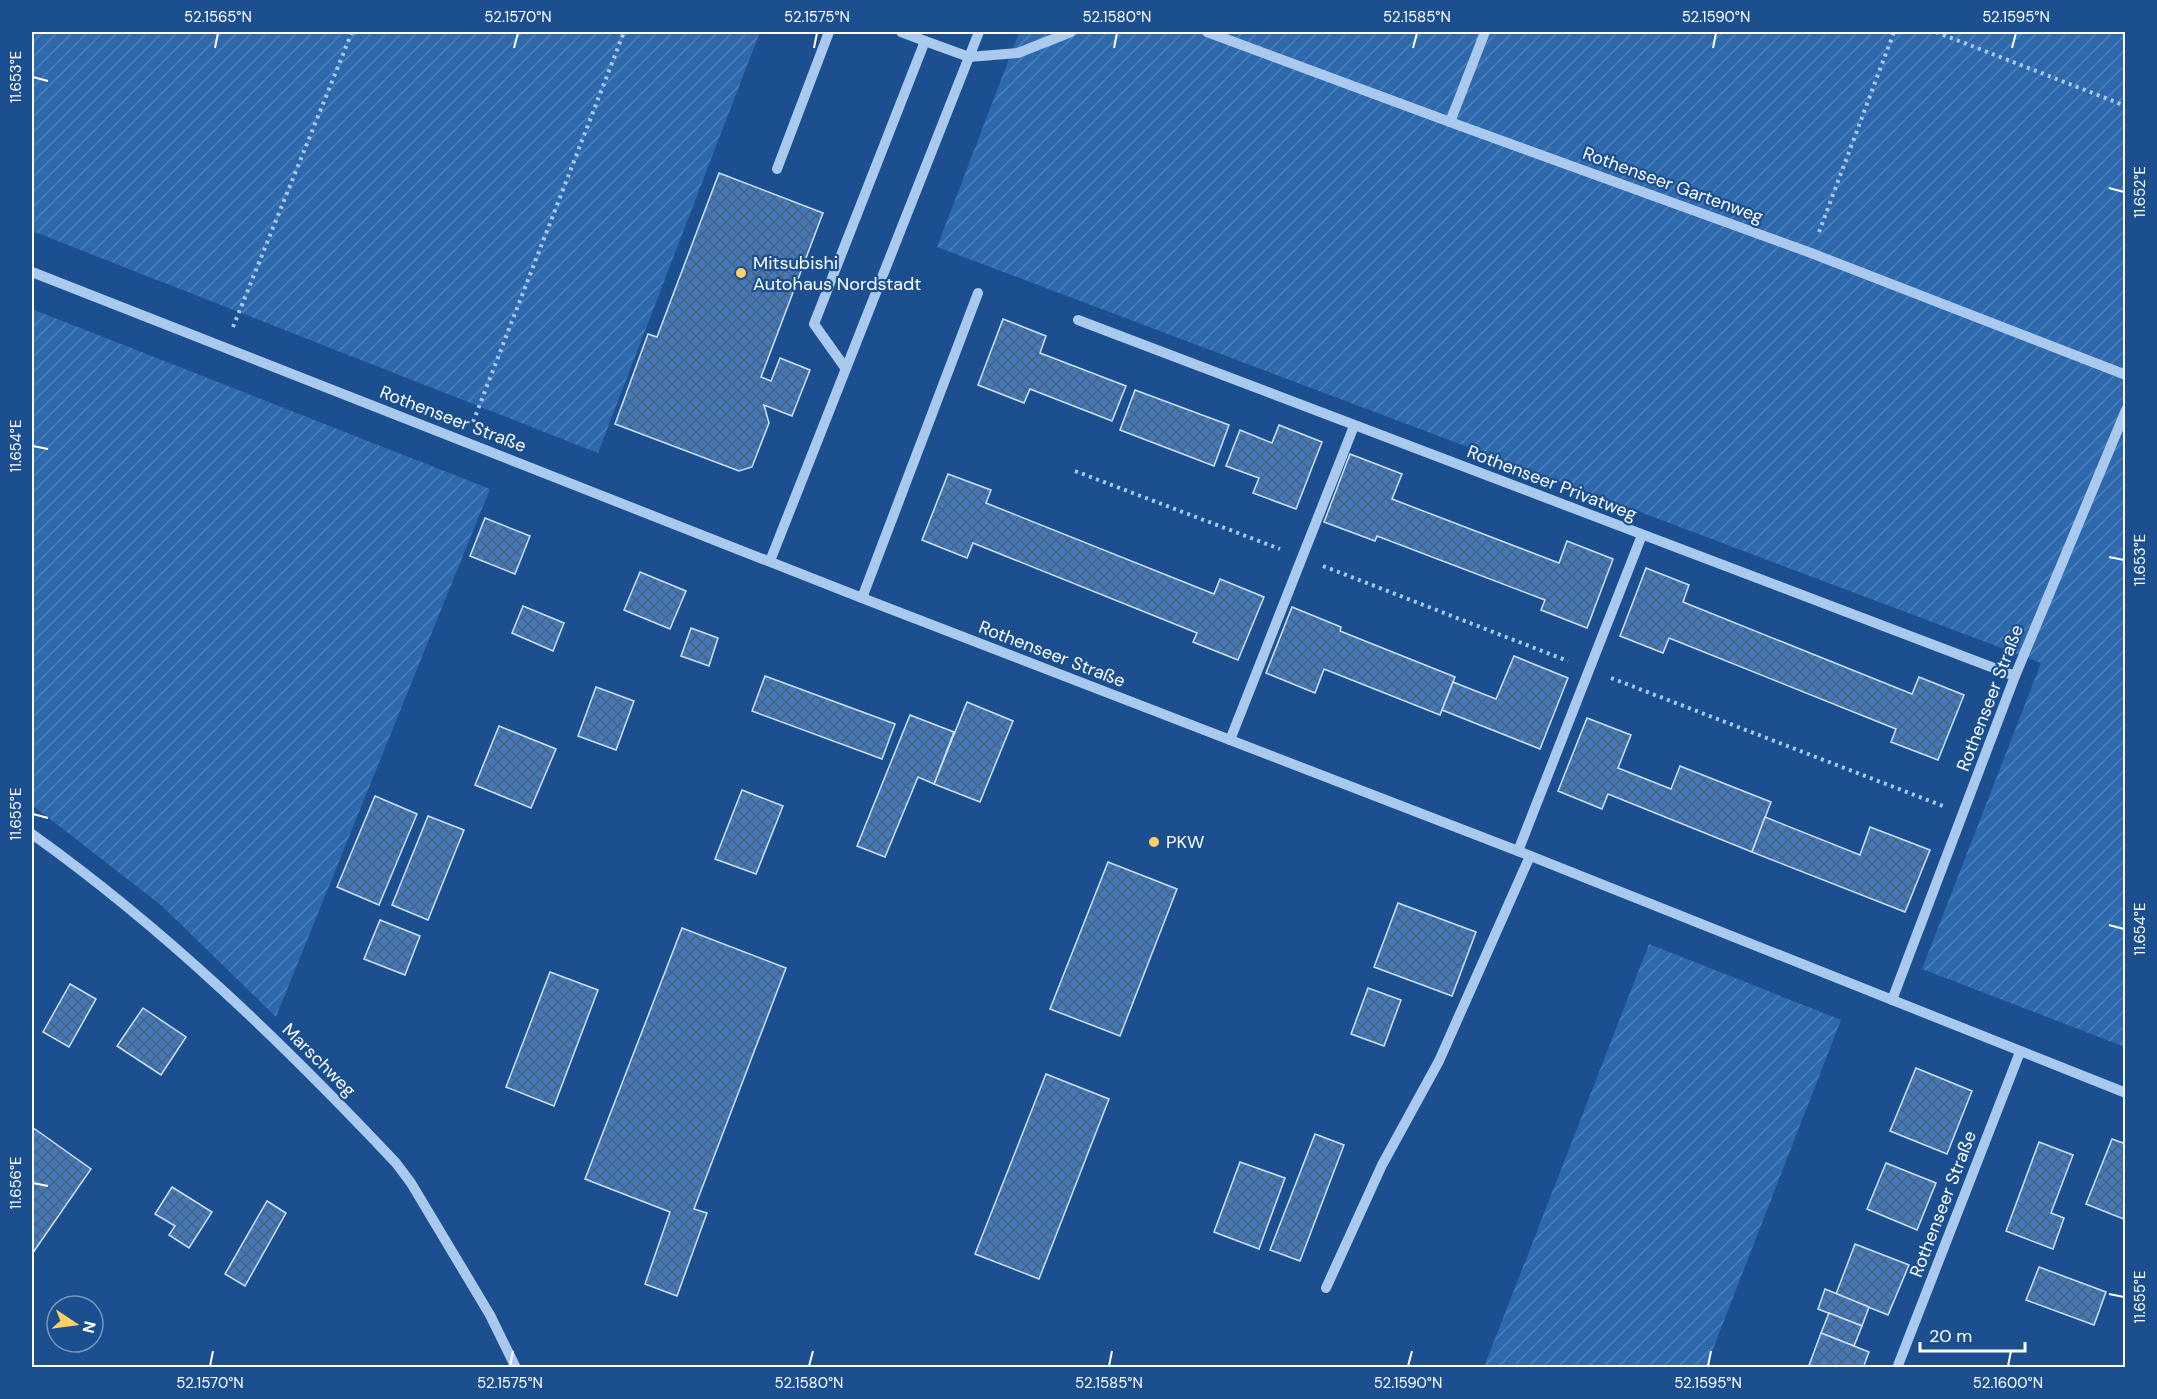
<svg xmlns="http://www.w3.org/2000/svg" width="2157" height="1399" viewBox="0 0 2157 1399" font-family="'DM Sans',sans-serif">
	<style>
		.garden { fill: url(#garden-furrows) }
		.building { fill: url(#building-cross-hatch); stroke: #cfe3fa; stroke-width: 1.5 }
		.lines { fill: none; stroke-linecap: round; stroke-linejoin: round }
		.path { stroke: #a9c9ee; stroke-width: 4; stroke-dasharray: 3 4.5; stroke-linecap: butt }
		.minor { stroke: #a9c9ee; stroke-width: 10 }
		.ticks { fill: none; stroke: #fff; stroke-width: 2 }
		.poi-dot { fill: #ffd166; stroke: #1b4f8f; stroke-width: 2 }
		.labels { text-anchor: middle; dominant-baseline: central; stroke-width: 4.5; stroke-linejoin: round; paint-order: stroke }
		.street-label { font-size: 18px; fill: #fff; stroke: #1b4f8f }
		.poi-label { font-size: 18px; fill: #fff; stroke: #1b4f8f; text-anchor: start }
		.neatline { fill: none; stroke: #fff; stroke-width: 2 }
		.ticks-label { font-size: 15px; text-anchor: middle; fill: #fff }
	</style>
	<defs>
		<pattern id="garden-furrows" width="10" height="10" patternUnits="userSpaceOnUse" patternTransform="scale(1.5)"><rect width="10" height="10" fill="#2e69ad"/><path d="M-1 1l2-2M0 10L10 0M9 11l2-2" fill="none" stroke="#4d80b9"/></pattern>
		<pattern id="building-cross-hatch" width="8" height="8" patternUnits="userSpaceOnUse" patternTransform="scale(1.5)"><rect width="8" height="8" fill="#4478b7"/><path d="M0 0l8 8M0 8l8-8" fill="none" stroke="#486282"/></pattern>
	</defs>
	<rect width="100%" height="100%" fill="#1b4f8f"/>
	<!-- garden -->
	<g class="garden">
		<polygon points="32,32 760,32 598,453 32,231"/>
		<polygon points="1015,32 2125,32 2125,1047 1922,969 2041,663 937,247 1019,33"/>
		<polygon points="32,309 490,489 276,1017 162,906 32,805"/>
		<polygon points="1649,944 1841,1020 1706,1367 1484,1367"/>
	</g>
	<!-- building -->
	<g class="building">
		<polygon points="719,173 823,213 761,377 771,381 780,358 810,370 792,416 764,405 769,423 752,467 739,471 615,424 648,334 657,337"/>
		<polygon points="1003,319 1046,336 1040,353 1126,386 1112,421 1030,389 1024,403 978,385"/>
		<polygon points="1135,390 1229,425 1214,466 1120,430"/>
		<polygon points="1279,425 1322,442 1296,509 1253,493 1259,478 1226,466 1240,430 1272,443"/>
		<polygon points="1350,454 1402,474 1392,499 1559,563 1567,541 1613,559 1587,628 1541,610 1545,600 1377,536 1375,541 1324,522"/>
		<polygon points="948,474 991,490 986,503 1214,594 1220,579 1264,597 1238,660 1193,642 1197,633 973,543 967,558 922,540"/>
		<polygon points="485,518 530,536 515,574 470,556"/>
		<polygon points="1646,568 1689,585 1683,602 1912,694 1919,677 1964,695 1938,760 1891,742 1896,729 1669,638 1663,653 1620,636"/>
		<polygon points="640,572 686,591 670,629 624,610"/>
		<polygon points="523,606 564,623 553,651 512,633"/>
		<polygon points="1292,607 1341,627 1340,631 1455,677 1440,715 1324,669 1315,693 1266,673"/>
		<polygon points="691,628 718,638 709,666 681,656"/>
		<polygon points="1514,656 1568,678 1540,749 1442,710 1453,682 1496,699"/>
		<polygon points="765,676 895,724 882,759 752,711"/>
		<polygon points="596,687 634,701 616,750 578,736"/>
		<polygon points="967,702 1013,721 980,802 934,784"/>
		<polygon points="910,715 954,732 934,784 918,777 885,857 857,846"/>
		<polygon points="1587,718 1631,735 1618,768 1671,789 1680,766 1771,802 1752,852 1608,794 1602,809 1558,791"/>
		<polygon points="499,726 556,749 531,808 475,785"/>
		<polygon points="742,790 783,806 756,874 715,859"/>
		<polygon points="375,796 417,814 379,905 337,887"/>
		<polygon points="428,816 464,830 428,920 392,905"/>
		<polygon points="1765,817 1860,855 1870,827 1930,850 1905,912 1752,852"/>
		<polygon points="1108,862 1177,889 1120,1036 1050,1009"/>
		<polygon points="1398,903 1476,932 1452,996 1374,967"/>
		<polygon points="380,920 420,936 405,975 364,959"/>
		<polygon points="682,928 786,968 694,1209 707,1213 677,1296 645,1284 670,1212 585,1179"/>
		<polygon points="550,972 598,990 554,1106 506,1087"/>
		<polygon points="70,984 96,999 69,1047 43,1032"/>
		<polygon points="1368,988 1401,1000 1384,1046 1351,1034"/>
		<polygon points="143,1008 186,1037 161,1075 117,1046"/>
		<polygon points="1916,1068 1972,1091 1947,1154 1890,1131"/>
		<polygon points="1046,1074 1109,1099 1039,1279 975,1254"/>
		<polygon points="32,1127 91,1169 32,1254"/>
		<polygon points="1315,1134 1344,1145 1300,1261 1270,1250"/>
		<polygon points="2112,1139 2126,1144 2126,1220 2086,1204"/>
		<polygon points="2039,1142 2073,1155 2051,1213 2064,1218 2053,1249 2006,1231"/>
		<polygon points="1240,1162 1285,1178 1259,1249 1214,1232"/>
		<polygon points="1886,1163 1936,1183 1917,1230 1867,1209"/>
		<polygon points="172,1187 212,1212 189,1248 169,1235 175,1226 155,1214"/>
		<polygon points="267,1201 286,1213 245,1286 225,1274"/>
		<polygon points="1855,1244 1909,1265 1888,1315 1836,1294"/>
		<polygon points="2039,1267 2106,1292 2094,1325 2026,1300"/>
		<polygon points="1825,1289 1869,1307 1862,1326 1818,1309"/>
		<polygon points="1829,1313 1862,1326 1854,1346 1821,1333"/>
		<polygon points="1821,1333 1869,1352 1863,1368 1808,1368"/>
	</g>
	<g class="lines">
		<!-- path -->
		<g class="path">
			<polyline points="1936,32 2126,106"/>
			<polyline points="1819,232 1894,32"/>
			<polyline points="233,327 352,32"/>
			<polyline points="473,422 624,32"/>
			<polyline points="1075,471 1280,549"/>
			<polyline points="1323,566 1568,661"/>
			<polyline points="1611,678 1943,806"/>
		</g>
		<!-- minor -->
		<g class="minor">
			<polyline points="901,32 925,41"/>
			<polyline points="979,32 969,57 1018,53 1071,32"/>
			<polyline points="1207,32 1450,122 1811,253 2126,375"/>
			<polyline points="1450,122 1485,32"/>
			<polyline points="777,169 829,32"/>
			<polyline points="32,272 862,598 1518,851 2126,1093"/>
			<polyline points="1078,320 2015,676"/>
			<polyline points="770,561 969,57 925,41 814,324 846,369"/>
			<polyline points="862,598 978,293"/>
			<polyline points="1230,740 1354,426"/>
			<path d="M 32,834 C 165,929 284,1044 396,1163 L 411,1183 L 490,1315 L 516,1368"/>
			<polyline points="1518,851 1642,535"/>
			<polyline points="1892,1000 2015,676 2126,410"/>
			<polyline points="1326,1288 1382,1165 1439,1061 1530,856"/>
			<polyline points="1897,1368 2020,1052"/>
		</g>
	</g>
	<!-- ticks -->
	<path class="ticks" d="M 215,48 L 218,33M 514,48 L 518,33M 814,48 L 817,33M 1114,48 L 1117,33M 1413,48 L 1417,33M 1713,48 L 1716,33M 2012,48 L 2016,33M 33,77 L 48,81M 2109,188 L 2124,192M 33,446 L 48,449M 2109,557 L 2124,560M 33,814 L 48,818M 2109,925 L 2124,929M 33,1183 L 48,1186M 2109,1294 L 2124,1297M 210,1366 L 213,1351M 510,1366 L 513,1351M 809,1366 L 813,1351M 1109,1366 L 1112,1351M 1408,1366 L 1412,1351M 1708,1366 L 1711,1351M 2008,1366 L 2011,1351"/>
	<!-- markers -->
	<g class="poi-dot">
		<circle cx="741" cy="273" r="6"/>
		<circle cx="1154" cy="842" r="6"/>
	</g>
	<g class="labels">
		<!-- street labels -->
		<g class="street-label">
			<text transform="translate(1673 185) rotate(20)">Rothenseer Gartenweg</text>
			<text transform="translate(453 419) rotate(21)">Rothenseer Straße</text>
			<text transform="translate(1552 483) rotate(21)">Rothenseer Privatweg</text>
			<text transform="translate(1052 654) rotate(21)">Rothenseer Straße</text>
			<text transform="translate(1990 698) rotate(-69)">Rothenseer Straße</text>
			<text transform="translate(319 1060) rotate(45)">Marschweg</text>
			<text transform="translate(1943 1204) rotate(-69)">Rothenseer Straße</text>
		</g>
		<!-- poi labels -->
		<g class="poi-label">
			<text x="753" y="263">Mitsubishi<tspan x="753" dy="21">Autohaus Nordstadt</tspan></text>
			<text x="1166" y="842">PKW</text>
		</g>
	</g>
	<!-- border -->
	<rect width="2157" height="1399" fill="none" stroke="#1b4f8f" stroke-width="66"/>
	<!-- north arrow -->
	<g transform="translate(75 1324) rotate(103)"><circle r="28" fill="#1b4f8f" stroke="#7695bc" stroke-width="1.5"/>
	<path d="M0-4.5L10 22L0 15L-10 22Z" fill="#ffd166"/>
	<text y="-9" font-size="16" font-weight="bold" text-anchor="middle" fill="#ffffff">N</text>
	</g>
	<!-- scale -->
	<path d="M1920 1342v9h105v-9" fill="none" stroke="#ffffff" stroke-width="3"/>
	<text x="1929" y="1342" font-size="18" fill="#ffffff" stroke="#1b4f8f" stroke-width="4.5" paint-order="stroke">20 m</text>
	<rect x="33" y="33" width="2091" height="1333" class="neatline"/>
	<g class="ticks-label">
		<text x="218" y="22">52.1565°N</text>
		<text x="518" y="22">52.1570°N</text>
		<text x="817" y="22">52.1575°N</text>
		<text x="1117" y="22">52.1580°N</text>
		<text x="1417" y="22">52.1585°N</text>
		<text x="1716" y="22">52.1590°N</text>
		<text x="2016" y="22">52.1595°N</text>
		<text transform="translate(16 77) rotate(-90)" y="5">11.653°E</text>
		<text transform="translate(2140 192) rotate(-90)" y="5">11.652°E</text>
		<text transform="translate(16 446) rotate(-90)" y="5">11.654°E</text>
		<text transform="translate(2140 560) rotate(-90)" y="5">11.653°E</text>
		<text transform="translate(16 814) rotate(-90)" y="5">11.655°E</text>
		<text transform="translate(2140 929) rotate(-90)" y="5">11.654°E</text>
		<text transform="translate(16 1183) rotate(-90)" y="5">11.656°E</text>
		<text transform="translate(2140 1297) rotate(-90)" y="5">11.655°E</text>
		<text x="210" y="1388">52.1570°N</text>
		<text x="510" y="1388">52.1575°N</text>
		<text x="809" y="1388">52.1580°N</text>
		<text x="1109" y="1388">52.1585°N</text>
		<text x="1408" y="1388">52.1590°N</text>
		<text x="1708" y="1388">52.1595°N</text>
		<text x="2008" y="1388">52.1600°N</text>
	</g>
</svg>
